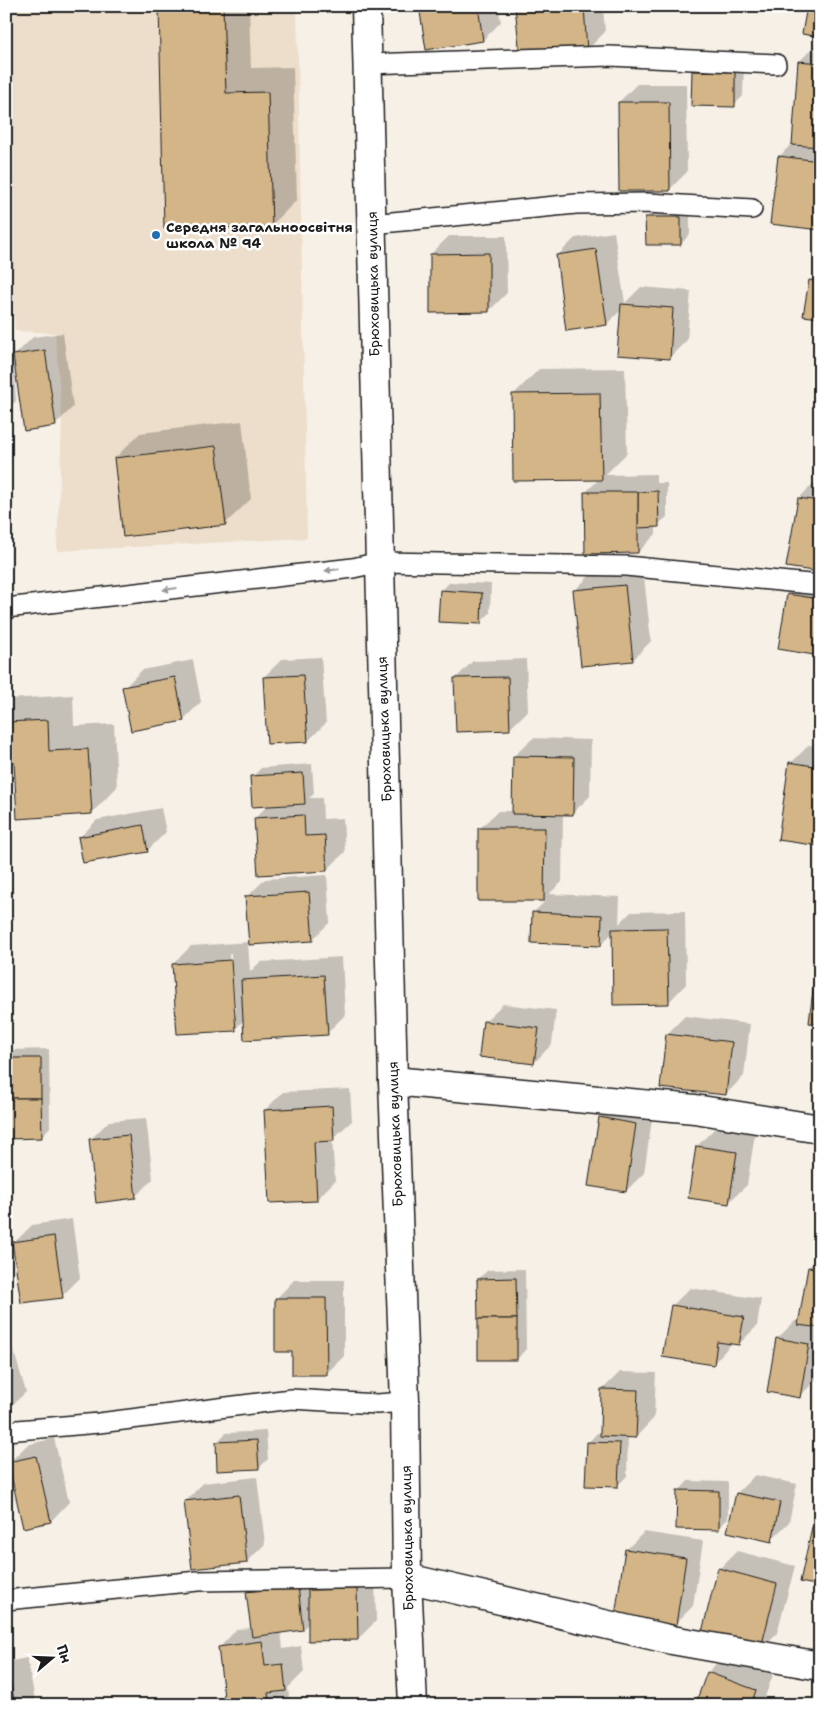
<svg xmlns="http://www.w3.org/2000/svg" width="826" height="1711" viewBox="0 0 826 1711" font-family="'Shantell Sans',sans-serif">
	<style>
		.built { fill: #ecdeca }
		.shadow { fill: #0003; fill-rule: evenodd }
		.building { fill: #d3b587; stroke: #1c1c1c }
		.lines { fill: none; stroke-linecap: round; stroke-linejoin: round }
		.lane-casing { stroke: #1c1c1c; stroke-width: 22 }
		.street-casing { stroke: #1c1c1c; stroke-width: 31 }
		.secondary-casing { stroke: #1c1c1c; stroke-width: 31 }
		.lane { stroke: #fff; stroke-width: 19 }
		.street { stroke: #fff; stroke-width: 28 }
		.secondary { stroke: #fff; stroke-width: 28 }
		.oneway { fill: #999 }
		.poi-dot { fill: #1f6fb2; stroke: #fff; stroke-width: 2 }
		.labels { text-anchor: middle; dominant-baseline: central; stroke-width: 5; stroke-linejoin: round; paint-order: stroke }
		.poi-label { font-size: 14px; font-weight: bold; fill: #1c1c1c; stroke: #fff; text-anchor: start }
		.street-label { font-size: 14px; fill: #1c1c1c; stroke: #fff }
	</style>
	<rect width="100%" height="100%" fill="#f6f0e7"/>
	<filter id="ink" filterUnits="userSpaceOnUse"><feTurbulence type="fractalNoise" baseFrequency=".02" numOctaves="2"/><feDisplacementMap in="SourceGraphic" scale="10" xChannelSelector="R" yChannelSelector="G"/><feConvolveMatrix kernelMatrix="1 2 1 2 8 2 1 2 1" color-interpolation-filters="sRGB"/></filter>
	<g filter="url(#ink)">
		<!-- built -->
		<polygon class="built" points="6,6 297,6 307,538 57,551 62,421 55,333 15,331 6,139"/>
		<!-- shadow -->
		<g class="shadow">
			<polygon points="160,6 249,6 251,68 293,67 297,200 271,226"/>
			<polygon points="421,6 498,6 501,22 483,40"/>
			<polygon points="517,6 603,6 605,32 587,50"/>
			<polygon points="817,43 820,44 820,229 779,157 793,142 799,62"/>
			<polygon points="703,62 744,63 743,96 734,105 694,72"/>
			<polygon points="637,84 686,84 687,172 669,190 619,102"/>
			<polygon points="656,208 690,208 690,234 681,244 646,218"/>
			<polygon points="614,232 625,303 641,287 691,291 687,340 669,358 622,309 607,324 567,330 557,256 575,238"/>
			<polygon points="449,236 506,236 507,293 489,311 431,254"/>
			<polygon points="820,271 820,317 810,281"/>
			<polygon points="6,324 11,324 14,356 33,337 63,333 73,407 55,425 16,369 14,369 16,401 6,411"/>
			<polygon points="625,368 627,453 605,475 656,474 656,483 667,483 667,517 656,526 656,534 638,552 585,493 599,479 513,395 539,369"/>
			<polygon points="242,421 251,499 225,524 115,458 140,433"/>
			<polygon points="817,480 820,481 820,571 799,498"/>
			<polygon points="643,567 651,641 633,660 574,591 592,573"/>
			<polygon points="806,577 820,579 820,655 788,595"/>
			<polygon points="450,582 491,584 490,613 481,622 441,591"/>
			<polygon points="321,657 326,723 308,741 264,677 282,659"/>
			<polygon points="526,659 528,711 509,729 455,679 473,661"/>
			<polygon points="193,660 201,702 183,720 124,688 142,670"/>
			<polygon points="73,695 74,726 114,724 117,787 92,813 15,761 6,761 6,701 9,699"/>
			<polygon points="533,738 591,740 590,796 572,814 563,814 562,882 549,894 620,897 619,924 631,912 685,911 686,984 668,1003 613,932 601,945 533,913 546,900 479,900 479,829 498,811 514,811 514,756"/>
			<polygon points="809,745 820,747 820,845 791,763"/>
			<polygon points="312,764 314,794 309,798 322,798 323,819 343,818 345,852 327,870 255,818 268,805 252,777 261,768"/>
			<polygon points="161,808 166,832 148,850 79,838 97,820"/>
			<path d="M 327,875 L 330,922 L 312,940 L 248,944 L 250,972 L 260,962 L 342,957 L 345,1015 L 327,1033 L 244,1020 L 235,1029 L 173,964 L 191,946 L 250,942 L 247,897 L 265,879 ZM 229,954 L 231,954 L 236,1014 L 233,1014 Z"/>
			<polygon points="503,1004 556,1010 552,1044 534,1063 484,1022"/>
			<polygon points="685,1016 750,1024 744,1076 726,1094 667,1034"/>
			<polygon points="49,1049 50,1127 41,1137 6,1137 6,1054 10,1050"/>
			<polygon points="350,1089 352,1121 332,1139 335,1181 317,1199 265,1110 283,1092"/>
			<polygon points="618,1100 654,1106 644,1173 626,1191 600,1118"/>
			<polygon points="146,1118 153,1179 135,1197 90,1140 109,1121"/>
			<polygon points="715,1128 755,1134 747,1185 728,1203 697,1146"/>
			<polygon points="72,1219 80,1278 62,1296 14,1243 32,1225"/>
			<polygon points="820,1256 820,1367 818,1378 800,1396 777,1339 795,1321 800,1321 809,1267"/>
			<polygon points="525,1269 526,1349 517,1359 478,1279 488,1270"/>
			<polygon points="294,1280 344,1280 344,1356 326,1374 293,1351 276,1299"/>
			<polygon points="690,1288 761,1299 757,1326 739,1344 732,1343 713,1364 672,1306"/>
			<polygon points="6,1325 26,1392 6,1411"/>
			<polygon points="620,1372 656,1373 654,1418 636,1437 628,1436 627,1476 618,1485 588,1443 597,1433 601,1434 602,1390"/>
			<polygon points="266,1431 268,1459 259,1468 217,1442 226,1433"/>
			<polygon points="54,1438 69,1502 51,1521 9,1463 27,1445"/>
			<polygon points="755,1475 797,1484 789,1522 771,1540 737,1493"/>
			<polygon points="257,1477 265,1544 247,1562 185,1502 203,1483"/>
			<polygon points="688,1481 728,1482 728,1519 718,1528 679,1491"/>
			<polygon points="820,1521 820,1585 813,1527"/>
			<polygon points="644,1532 703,1541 693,1606 675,1624 626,1550"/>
			<polygon points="737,1551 795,1566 777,1633 759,1651 719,1569"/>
			<polygon points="316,1568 317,1582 375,1572 376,1621 358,1639 309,1623 303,1629 281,1632 283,1649 301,1646 304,1672 288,1688 289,1696 281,1705 226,1705 219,1648 237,1629 252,1628 247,1592 265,1574"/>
			<polygon points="726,1654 774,1672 762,1705 696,1705 708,1672"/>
			<polygon points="27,1658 36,1705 6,1705 6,1662"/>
		</g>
		<!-- building -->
		<g class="building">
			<polygon points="159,6 223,6 226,93 268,92 272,227 164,229"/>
			<polygon points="419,6 478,6 483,41 426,50"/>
			<polygon points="515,6 584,6 587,51 520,56"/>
			<polygon points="807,6 820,6 820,37 802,34"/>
			<polygon points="798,61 820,63 820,147 792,145"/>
			<polygon points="692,71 735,72 735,107 691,106"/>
			<polygon points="618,102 669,102 670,191 619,191"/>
			<polygon points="778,156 820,161 820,230 770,224"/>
			<polygon points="645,217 681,217 681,245 646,245"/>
			<polygon points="596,249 607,325 566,331 556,255"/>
			<polygon points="489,253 489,312 430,313 430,254"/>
			<polygon points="809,280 820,282 820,318 803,316"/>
			<polygon points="621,304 673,308 670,359 617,355"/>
			<polygon points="45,350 56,426 24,431 13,355"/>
			<polygon points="600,393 602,480 513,481 512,394"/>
			<polygon points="216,446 226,525 123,537 114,458"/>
			<polygon points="658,491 659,527 638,528 638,492"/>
			<polygon points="584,492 638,492 638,553 585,554"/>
			<polygon points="798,498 820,501 820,572 786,567"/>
			<polygon points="625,585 633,661 581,666 573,590"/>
			<polygon points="440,590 482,593 481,624 438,622"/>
			<polygon points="787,594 820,599 820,656 778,649"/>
			<polygon points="303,675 308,742 267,744 263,677"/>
			<polygon points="175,677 184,721 131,731 122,687"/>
			<polygon points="508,677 510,730 456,732 454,678"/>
			<polygon points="48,720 49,751 88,749 92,814 17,819 14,762 6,763 6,722"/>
			<polygon points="513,756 574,757 573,815 512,814"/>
			<polygon points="789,762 820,767 820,846 778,840"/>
			<polygon points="303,773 305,804 252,807 250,776"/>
			<polygon points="304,815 305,836 325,835 327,871 258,875 254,818"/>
			<polygon points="143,825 148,852 83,863 78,837"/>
			<polygon points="478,828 545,828 544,901 478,901"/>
			<polygon points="309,892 313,941 249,945 245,896"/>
			<polygon points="532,912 602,915 601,946 531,943"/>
			<polygon points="667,928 669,1004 613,1005 612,929"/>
			<polygon points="231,960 236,1031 177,1034 172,964"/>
			<polygon points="816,965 820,966 820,1024 809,1023"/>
			<polygon points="324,975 328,1035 244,1040 241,980"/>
			<polygon points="483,1021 539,1028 534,1064 479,1057"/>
			<polygon points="666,1034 732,1042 726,1095 660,1088"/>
			<rect x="6" y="1058" width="35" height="40"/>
			<polygon points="6,1098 41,1098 42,1138 6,1139"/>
			<polygon points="332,1106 334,1141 314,1142 317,1201 269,1203 264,1110"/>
			<polygon points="599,1117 636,1124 626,1192 588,1186"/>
			<polygon points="129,1135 136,1198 96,1203 89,1139"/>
			<polygon points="696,1146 737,1152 729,1204 688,1198"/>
			<polygon points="54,1236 63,1298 21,1303 12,1242"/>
			<polygon points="808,1267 820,1269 820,1328 798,1325"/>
			<polygon points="516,1278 517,1319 478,1319 477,1279"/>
			<polygon points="275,1298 326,1298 327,1375 292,1375 292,1352 275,1352"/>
			<polygon points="671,1305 744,1317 739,1345 717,1342 714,1365 662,1357"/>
			<rect x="478" y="1319" width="39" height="41"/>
			<polygon points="776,1338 809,1344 800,1398 767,1392"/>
			<polygon points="601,1389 638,1390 636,1438 600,1436"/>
			<polygon points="257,1440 259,1469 217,1471 216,1442"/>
			<polygon points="587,1442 620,1443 618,1487 585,1486"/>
			<polygon points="36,1456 51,1522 23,1528 8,1462"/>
			<polygon points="677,1490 719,1491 719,1530 676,1529"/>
			<polygon points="736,1493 780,1502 772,1542 727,1532"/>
			<polygon points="239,1495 247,1563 192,1569 184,1501"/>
			<polygon points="812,1527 820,1528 820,1586 800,1582"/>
			<polygon points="625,1549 686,1558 676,1625 615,1616"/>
			<polygon points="718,1568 777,1584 760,1652 701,1636"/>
			<polygon points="298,1586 303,1630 252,1637 246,1592"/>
			<polygon points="357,1589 358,1640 308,1641 308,1590"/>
			<polygon points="262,1641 265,1666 283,1664 286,1691 268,1693 270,1705 225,1705 218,1647"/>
			<polygon points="707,1672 756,1690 751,1705 695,1705"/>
			<polygon points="9,1675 15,1705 6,1705 6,1676"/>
		</g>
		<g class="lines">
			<defs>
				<g id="lane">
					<polyline points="368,64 610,56 776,64"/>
					<polyline points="372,224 576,204 647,203 752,209"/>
					<polyline points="6,608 353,568 380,562 626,566 820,585"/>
					<polyline points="6,1431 99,1423 291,1399 377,1404 405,1402"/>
					<polyline points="6,1600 198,1581 407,1578"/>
				</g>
				<g id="street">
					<polyline points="393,1081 695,1109 820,1129"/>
					<polyline points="407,1578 672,1640 820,1666"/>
				</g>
				<polyline id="secondary" points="366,6 393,1081 405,1402 407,1578 413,1705"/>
			</defs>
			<!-- lane casing -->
			<use href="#lane" class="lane-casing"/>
			<!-- street casing -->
			<use href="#street" class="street-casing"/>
			<!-- secondary casing -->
			<use href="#secondary" class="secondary-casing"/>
			<!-- lane -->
			<use href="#lane" class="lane"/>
			<!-- street -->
			<use href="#street" class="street"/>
			<!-- secondary -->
			<use href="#secondary" class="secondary"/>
		</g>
		<!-- one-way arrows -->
		<defs><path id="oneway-solid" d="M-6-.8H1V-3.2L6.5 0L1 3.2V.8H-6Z" transform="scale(1.25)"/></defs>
		<g class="oneway">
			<use href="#oneway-solid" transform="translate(332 570) rotate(173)"/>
			<use href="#oneway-solid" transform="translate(170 589) rotate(173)"/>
		</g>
	</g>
	<!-- markers -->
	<circle class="poi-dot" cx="156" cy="235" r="5"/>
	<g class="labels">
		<!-- poi labels -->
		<g class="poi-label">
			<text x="166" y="227">Середня загальноосвітня<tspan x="166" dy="16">школа № 94</tspan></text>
		</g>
		<!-- street labels -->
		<g class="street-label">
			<text transform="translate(373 284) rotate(-91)">Брюховицька вулиця</text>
			<text transform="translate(384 729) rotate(-92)">Брюховицька вулиця</text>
			<text transform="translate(395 1134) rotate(-92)">Брюховицька вулиця</text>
			<text transform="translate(407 1538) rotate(-91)">Брюховицька вулиця</text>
		</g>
	</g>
	<!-- margin -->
	<rect width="826" height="1711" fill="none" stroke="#fff" stroke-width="25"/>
	<rect x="12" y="12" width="801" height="1686" fill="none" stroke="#1c1c1c" stroke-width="2" filter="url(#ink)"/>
	<!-- north arrow -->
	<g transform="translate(52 1658) rotate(71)" stroke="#ffffff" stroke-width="4" paint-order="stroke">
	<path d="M0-4L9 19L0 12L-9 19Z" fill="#1c1c1c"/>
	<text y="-8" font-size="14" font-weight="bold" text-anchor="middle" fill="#1c1c1c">Пн</text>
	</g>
</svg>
